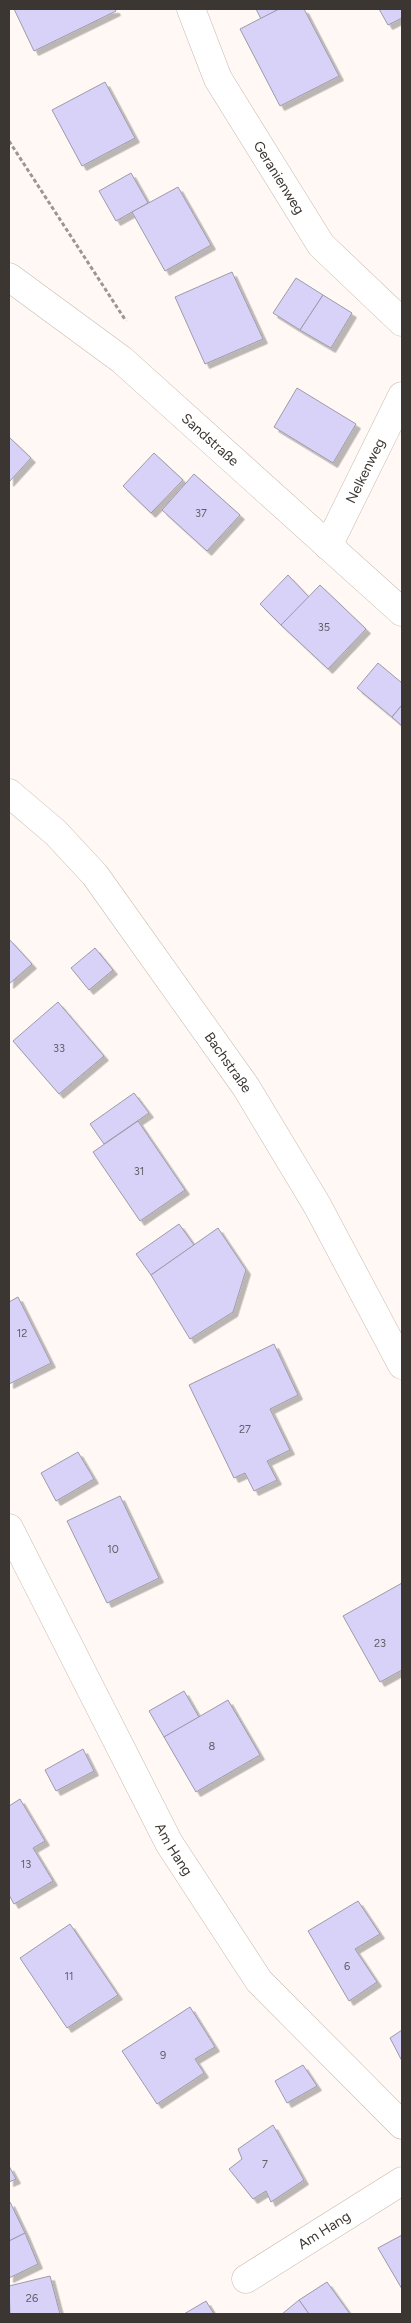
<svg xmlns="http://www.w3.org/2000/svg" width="411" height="2323" viewBox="0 0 411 2323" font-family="Figtree,sans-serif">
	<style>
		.building { fill: #d8d2f9; stroke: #9d9aa9; filter: url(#shadow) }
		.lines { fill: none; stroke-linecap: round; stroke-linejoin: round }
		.minor-casing { stroke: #c8bab0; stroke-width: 29 }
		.path { stroke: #9c9692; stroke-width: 3; stroke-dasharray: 4 2.5; stroke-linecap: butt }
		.minor { stroke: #fff; stroke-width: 28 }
		.labels { text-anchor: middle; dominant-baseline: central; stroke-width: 4; stroke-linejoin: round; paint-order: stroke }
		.number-label { font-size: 11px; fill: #635d64 }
		.street-label { font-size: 14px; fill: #3c3632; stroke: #fff8f4 }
	</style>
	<defs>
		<filter id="shadow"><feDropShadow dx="4.5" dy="4.5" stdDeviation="0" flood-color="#0004"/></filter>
	</defs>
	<rect width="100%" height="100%" fill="#fff8f4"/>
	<!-- building -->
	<g class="building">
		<polygon points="14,9 115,9 116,11 34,51"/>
		<polygon points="256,9 279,9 261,19"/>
		<polygon points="279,9 304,9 339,76 280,106 240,29"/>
		<polygon points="379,9 402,9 402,18 388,25"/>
		<polygon points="105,82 135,138 82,166 52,110"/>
		<polygon points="131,173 148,203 116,221 99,191"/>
		<polygon points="178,187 211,245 165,271 132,212"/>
		<polygon points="232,272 263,339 205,364 175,297"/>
		<polygon points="296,278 323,295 300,330 273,313"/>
		<polygon points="323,295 352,313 331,348 300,330"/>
		<polygon points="297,388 356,424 333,463 274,427"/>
		<polygon points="9,437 31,458 9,482"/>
		<polygon points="154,453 183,480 151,513 123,486"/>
		<polygon points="194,474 240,515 207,551 162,510"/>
		<polygon points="288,575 309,597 281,625 260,604"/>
		<polygon points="320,585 366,629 328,669 281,625"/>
		<polygon points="378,663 402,683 402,705 392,717 357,688"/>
		<polygon points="402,705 402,726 392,717"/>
		<polygon points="9,939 32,964 9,984"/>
		<polygon points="95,948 113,970 89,990 71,968"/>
		<polygon points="58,1002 104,1056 59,1094 13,1041"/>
		<polygon points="134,1093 149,1113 104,1144 90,1124"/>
		<polygon points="138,1121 185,1190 140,1221 93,1152"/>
		<polygon points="179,1224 194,1245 151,1275 136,1254"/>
		<polygon points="218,1228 246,1270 233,1312 190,1339 151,1275"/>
		<polygon points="18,1297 51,1363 9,1384 9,1302"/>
		<polygon points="274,1344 298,1395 270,1409 290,1450 267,1461 277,1480 254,1491 245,1473 234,1478 189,1385"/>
		<polygon points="78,1452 94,1479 56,1501 41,1473"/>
		<polygon points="120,1496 159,1578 107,1603 67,1521"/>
		<polygon points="402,1583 402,1670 380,1682 343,1616"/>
		<polygon points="184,1691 199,1717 164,1737 149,1711"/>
		<polygon points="228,1700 260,1755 196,1792 164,1737"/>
		<polygon points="83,1749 94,1771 56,1791 45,1770"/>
		<polygon points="20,1799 45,1841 33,1848 53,1881 14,1904 9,1895 9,1806"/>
		<polygon points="358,1901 380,1934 355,1949 377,1982 349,2001 308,1931"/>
		<polygon points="70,1924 118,1995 67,2028 20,1958"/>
		<polygon points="190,2007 215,2047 195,2059 204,2073 157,2104 122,2051"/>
		<polygon points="402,2030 402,2061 390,2038"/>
		<polygon points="303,2065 317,2086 287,2103 275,2081"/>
		<polygon points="273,2125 304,2180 271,2202 266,2191 253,2199 229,2169 242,2159 238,2149"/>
		<polygon points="9,2166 16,2179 9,2182"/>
		<polygon points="10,2202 25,2233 9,2241 9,2203"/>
		<polygon points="25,2233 38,2264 9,2278 9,2241"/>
		<polygon points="402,2235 402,2289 378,2248"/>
		<polygon points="50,2276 60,2314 10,2314 9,2286"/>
		<polygon points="327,2282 350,2314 309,2314 299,2300"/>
		<polygon points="299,2300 309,2314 282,2314"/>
		<polygon points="206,2301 214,2314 184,2314"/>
	</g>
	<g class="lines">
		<defs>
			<g id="minor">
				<path id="s1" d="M 191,9 L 218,79 L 321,245 L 402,322"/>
				<path id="s2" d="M 9,277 L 122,360 L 402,612"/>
				<path id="s3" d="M 328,546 L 402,396"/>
				<path id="s4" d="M 9,793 L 56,833 L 95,875 L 246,1087 L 317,1205 L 402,1365"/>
				<path id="s5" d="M 9,1528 L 169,1843 L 259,1981 L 402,2125"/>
				<path id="s6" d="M 246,2279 L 402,2181"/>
			</g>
		</defs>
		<!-- minor casing -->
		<use href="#minor" class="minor-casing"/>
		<!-- path -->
		<polyline class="path" points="9,141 126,321"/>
		<!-- minor -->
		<use href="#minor" class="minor"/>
	</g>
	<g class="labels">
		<!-- number labels -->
		<g class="number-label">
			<text x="201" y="513">37</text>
			<text x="324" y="627">35</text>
			<text x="59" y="1048">33</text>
			<text x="139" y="1171">31</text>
			<text x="22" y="1333">12</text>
			<text x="245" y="1429">27</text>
			<text x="113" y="1549">10</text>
			<text x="380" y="1643">23</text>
			<text x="212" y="1746">8</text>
			<text x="26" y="1864">13</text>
			<text x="347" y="1966">6</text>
			<text x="69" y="1976">11</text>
			<text x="163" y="2055">9</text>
			<text x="265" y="2164">7</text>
			<text x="32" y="2298">26</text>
		</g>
		<!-- street labels -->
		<g class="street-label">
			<text stroke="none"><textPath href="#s1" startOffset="191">Geranienweg</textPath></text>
			<text stroke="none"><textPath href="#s2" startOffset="259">Sandstraße</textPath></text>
			<text stroke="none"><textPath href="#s3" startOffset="84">Nelkenweg</textPath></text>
			<text stroke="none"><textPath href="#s4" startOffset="349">Bachstraße</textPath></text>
			<text stroke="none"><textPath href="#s5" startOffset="361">Am Hang</textPath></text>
			<text stroke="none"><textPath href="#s6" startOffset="92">Am Hang</textPath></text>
		</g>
	</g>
	<!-- border -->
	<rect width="411" height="2323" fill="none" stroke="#3c3632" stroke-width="20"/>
</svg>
